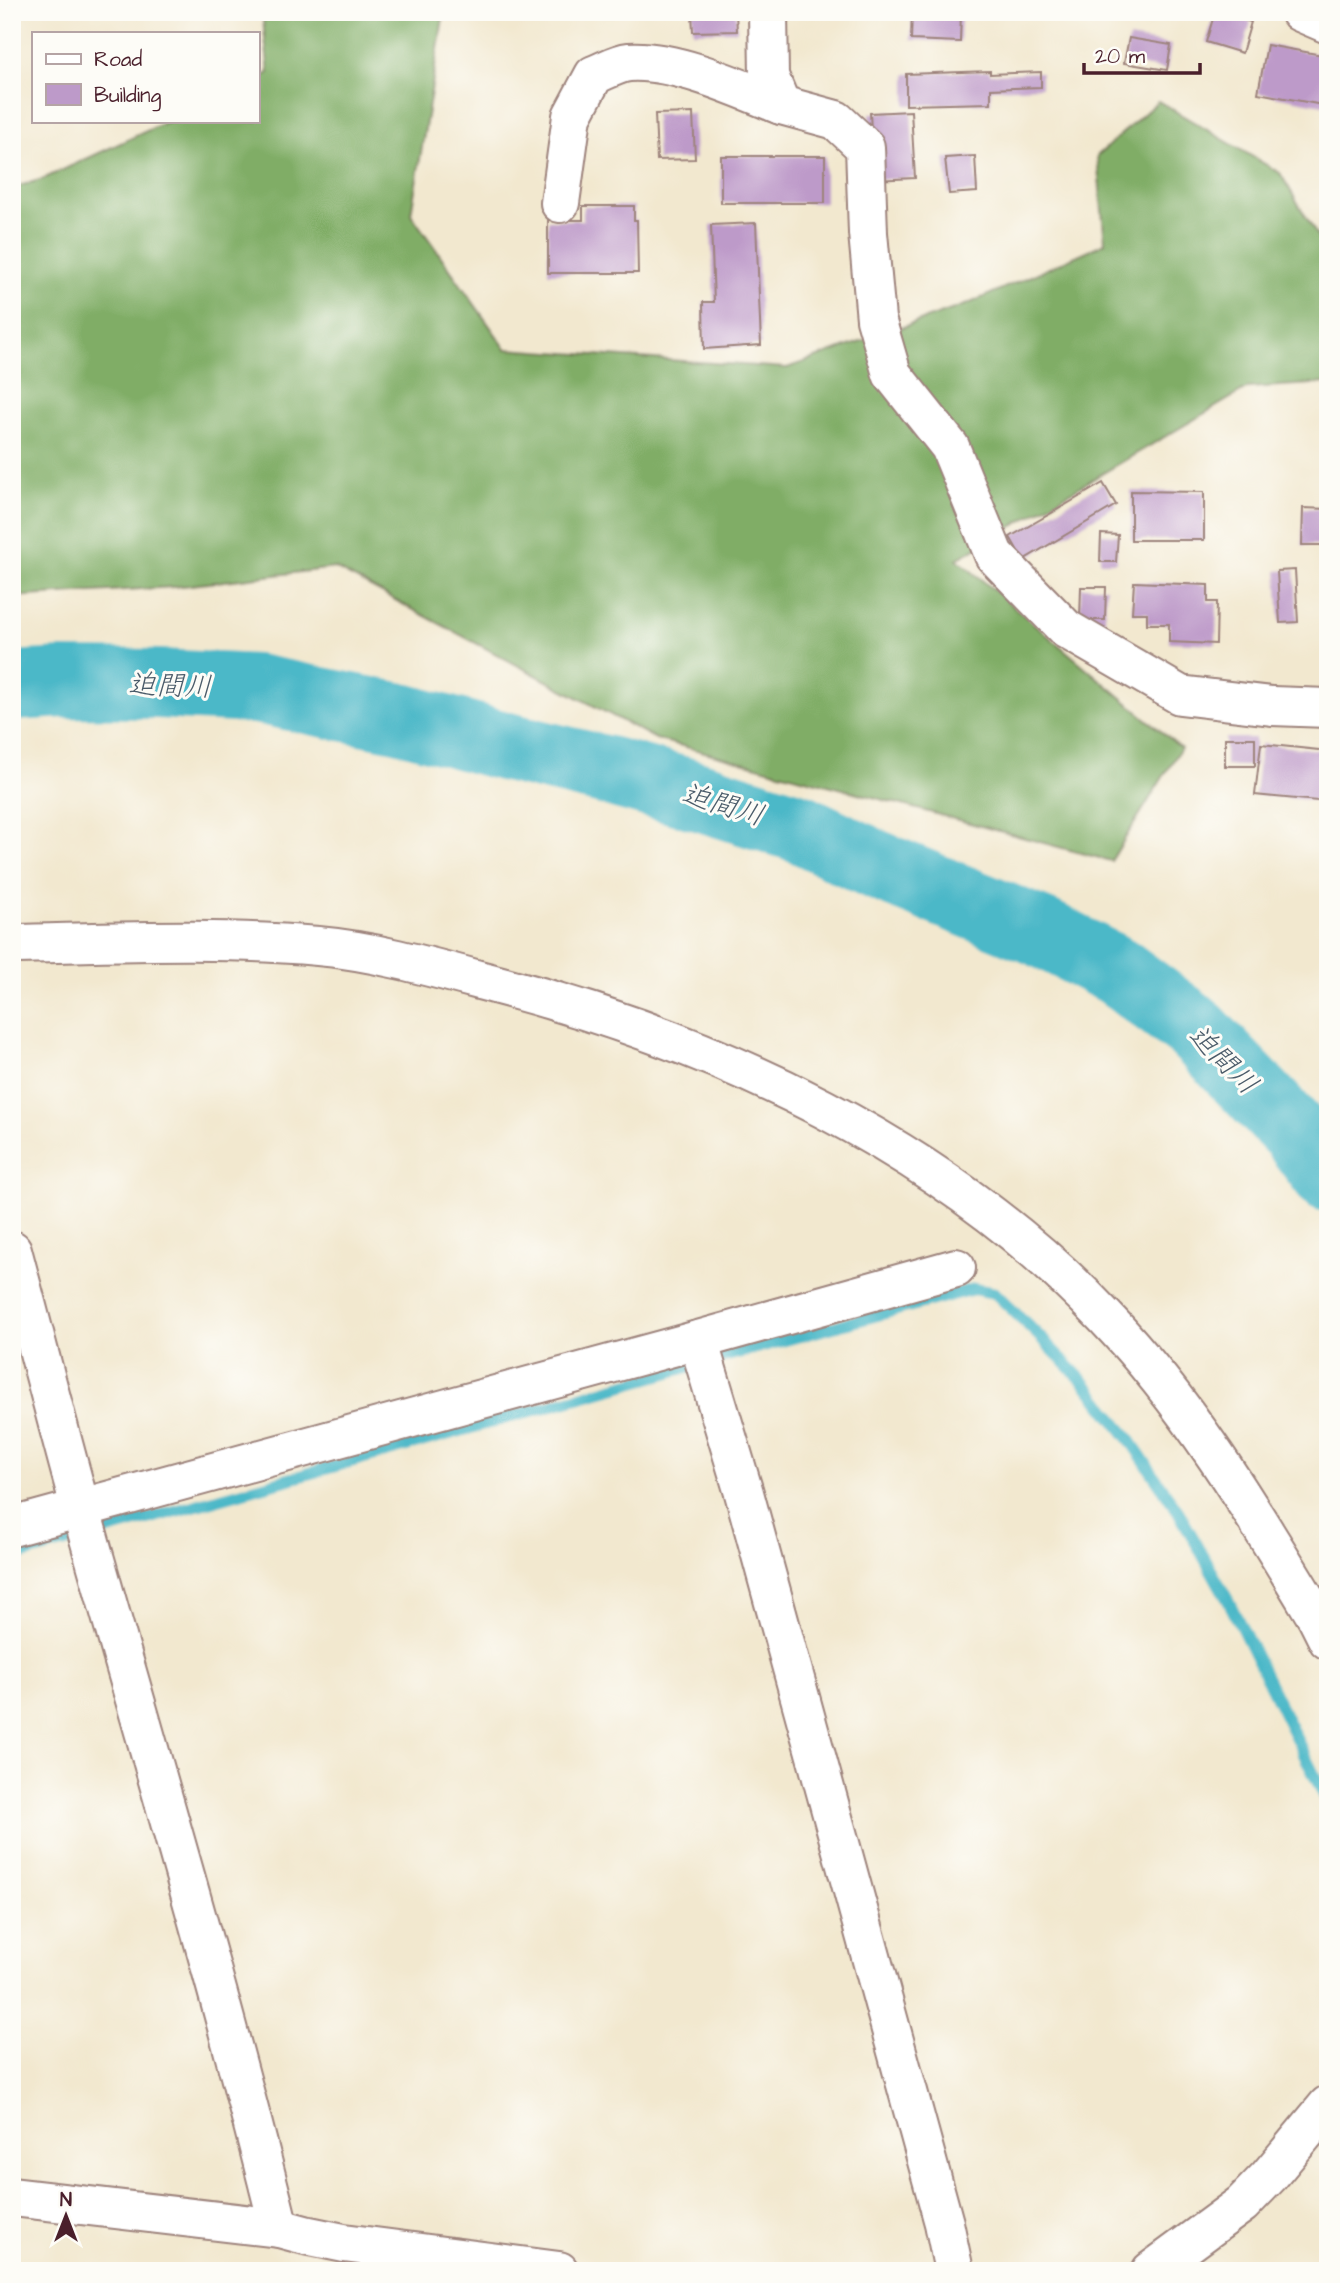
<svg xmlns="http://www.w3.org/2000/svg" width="1340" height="2283" viewBox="0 0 1340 2283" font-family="'Architects Daughter','Klee One',sans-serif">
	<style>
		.forest { fill: #80ad66; stroke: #656648; stroke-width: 2 }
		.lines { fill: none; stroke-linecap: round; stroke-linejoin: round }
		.stream { stroke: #4cb8c8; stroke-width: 12 }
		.river { stroke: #4cb8c8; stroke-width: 70 }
		.building { fill: #bd9ac9 }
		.street-casing { stroke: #9e847d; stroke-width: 42 }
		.street { stroke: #fff; stroke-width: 38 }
		.labels { text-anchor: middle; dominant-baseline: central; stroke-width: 6; stroke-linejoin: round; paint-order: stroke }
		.water-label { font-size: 28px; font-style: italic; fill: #4b5c6a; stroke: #fdfcf7 }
	</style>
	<rect width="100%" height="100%" fill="#fdfcf7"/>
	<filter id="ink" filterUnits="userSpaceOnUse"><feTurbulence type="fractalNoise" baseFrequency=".0143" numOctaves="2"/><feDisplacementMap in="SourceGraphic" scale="14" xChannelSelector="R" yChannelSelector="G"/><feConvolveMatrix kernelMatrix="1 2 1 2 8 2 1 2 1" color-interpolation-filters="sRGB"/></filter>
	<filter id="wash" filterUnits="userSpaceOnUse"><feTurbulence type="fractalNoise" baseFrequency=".00686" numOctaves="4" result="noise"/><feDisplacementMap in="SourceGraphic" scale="28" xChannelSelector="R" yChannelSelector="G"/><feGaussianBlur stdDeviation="1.57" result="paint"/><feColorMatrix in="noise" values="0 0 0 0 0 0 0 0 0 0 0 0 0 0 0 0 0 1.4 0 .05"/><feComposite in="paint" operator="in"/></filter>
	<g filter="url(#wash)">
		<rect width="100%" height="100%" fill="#f2e8cf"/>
		<!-- forest -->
		<polygon class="forest" points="262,12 444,12 411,214 506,349 787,368 968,304 1105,243 1097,156 1158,101 1280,173 1328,254 1328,383 1248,388 957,559 1181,748 1111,861 656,739 335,568 174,587 12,597 12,188 43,179 168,121 257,121 257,79 269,73"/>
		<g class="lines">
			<!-- stream -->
			<polyline class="stream" points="12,1557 737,1353 974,1289 995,1293 1042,1339 1084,1382 1130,1440 1178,1511 1229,1602 1328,1803"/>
			<!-- river -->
			<polyline class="river" points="12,686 64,683 159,684 256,689 402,718 507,747 608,771 699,796 800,828 874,864 1043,933 1117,971 1194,1028 1295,1133 1328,1177"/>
		</g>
		<g id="blocks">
			<!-- building -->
			<g class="building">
				<polygon points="692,12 736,12 737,31 693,32"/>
				<polygon points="912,12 961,12 960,42 911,40"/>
				<polygon points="1215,12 1251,22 1242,53 1206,42"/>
				<polygon points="1129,38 1171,45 1167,70 1124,63"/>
				<polygon points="1267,45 1328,56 1328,106 1258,93"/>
				<polygon points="990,71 990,74 1041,72 1041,87 991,89 991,103 906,105 906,74"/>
				<polygon points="911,111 915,178 874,180 870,113"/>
				<polygon points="693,113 695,159 657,160 655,114"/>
				<rect x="721" y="156" width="104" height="47"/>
				<polygon points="975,156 977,192 949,194 945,158"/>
				<polygon points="583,206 634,206 634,220 637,220 638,273 548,273 548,220 583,220"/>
				<polygon points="756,223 761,345 704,349 703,302 714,302 711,225"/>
				<polygon points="1103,483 1116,505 1023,560 1010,537"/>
				<polygon points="1131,491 1204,492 1204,540 1131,540"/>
				<polygon points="1303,508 1328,509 1328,545 1302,545"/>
				<polygon points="1101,534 1118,535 1116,562 1100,562"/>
				<polygon points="1295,570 1298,622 1280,623 1277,571"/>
				<polygon points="1134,582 1208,585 1208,602 1217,602 1216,644 1169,642 1169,624 1147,624 1147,613 1132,613"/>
				<polygon points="1081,587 1106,587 1105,620 1080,620"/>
				<rect x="1225" y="738" width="30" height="28"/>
				<polygon points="1261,744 1328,751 1328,802 1255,795"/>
			</g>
		</g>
	</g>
	<g filter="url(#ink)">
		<use href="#blocks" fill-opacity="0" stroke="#9e847d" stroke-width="2"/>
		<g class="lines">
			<defs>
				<g id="street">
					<polyline points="768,12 769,76 781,105 836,120 865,147 868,233 876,319 892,374 950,447 994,555 1066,629 1180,695 1272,706 1328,708"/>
					<polyline points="1300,12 1328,24"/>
					<path d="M 560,203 L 572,116 L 594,75 C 604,71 618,63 629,62 C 675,59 739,88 781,105"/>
					<path d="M 12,944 C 114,942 217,937 318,946 C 376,951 438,969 494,984 C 719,1043 943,1146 1105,1317 C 1191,1407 1253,1512 1317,1618 L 1328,1640"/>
					<path d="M 12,1250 C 35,1336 57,1423 81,1510 C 148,1749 220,1987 279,2228"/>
					<polyline points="698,1340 744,1493 944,2223 954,2271"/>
					<polyline points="12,1527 698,1340 956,1268"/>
					<polyline points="12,2197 279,2228 305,2235 344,2243 559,2271"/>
					<polyline points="1151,2271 1242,2204 1269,2176 1328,2105"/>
				</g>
			</defs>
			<!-- street casing -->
			<use href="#street" class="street-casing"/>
			<!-- street -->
			<use href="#street" class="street"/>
		</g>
	</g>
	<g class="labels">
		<!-- water labels -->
		<g class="water-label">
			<text transform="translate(170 686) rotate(2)">迫間川</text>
			<text transform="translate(723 805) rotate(17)">迫間川</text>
			<text transform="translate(1223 1060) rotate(45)">迫間川</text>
		</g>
	</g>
	<!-- margin -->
	<rect width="1340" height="2283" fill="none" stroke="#fdfcf7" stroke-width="42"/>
	<!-- legend -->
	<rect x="32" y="32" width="228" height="91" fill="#fdfcf7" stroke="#b5a4a5" stroke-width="2"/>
	<rect x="46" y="54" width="35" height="10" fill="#ffffff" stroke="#b5a4a5" stroke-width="2"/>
	<text x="94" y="66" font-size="21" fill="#4a1f2b">Road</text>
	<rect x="46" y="84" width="35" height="21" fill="#bd9ac9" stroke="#b5a4a5" stroke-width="2"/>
	<text x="94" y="102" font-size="21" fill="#4a1f2b">Building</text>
	<!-- north arrow -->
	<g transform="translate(66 2216)" stroke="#fdfcf7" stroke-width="5" paint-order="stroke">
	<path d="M0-5L12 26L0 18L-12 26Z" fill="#4a1f2b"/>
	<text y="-10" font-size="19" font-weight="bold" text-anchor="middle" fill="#4a1f2b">N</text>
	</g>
	<!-- scale -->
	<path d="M1084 63v10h116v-10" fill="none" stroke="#4a1f2b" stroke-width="3.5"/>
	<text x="1095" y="63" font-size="21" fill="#4a1f2b" stroke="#fdfcf7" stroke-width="5" paint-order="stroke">20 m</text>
</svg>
